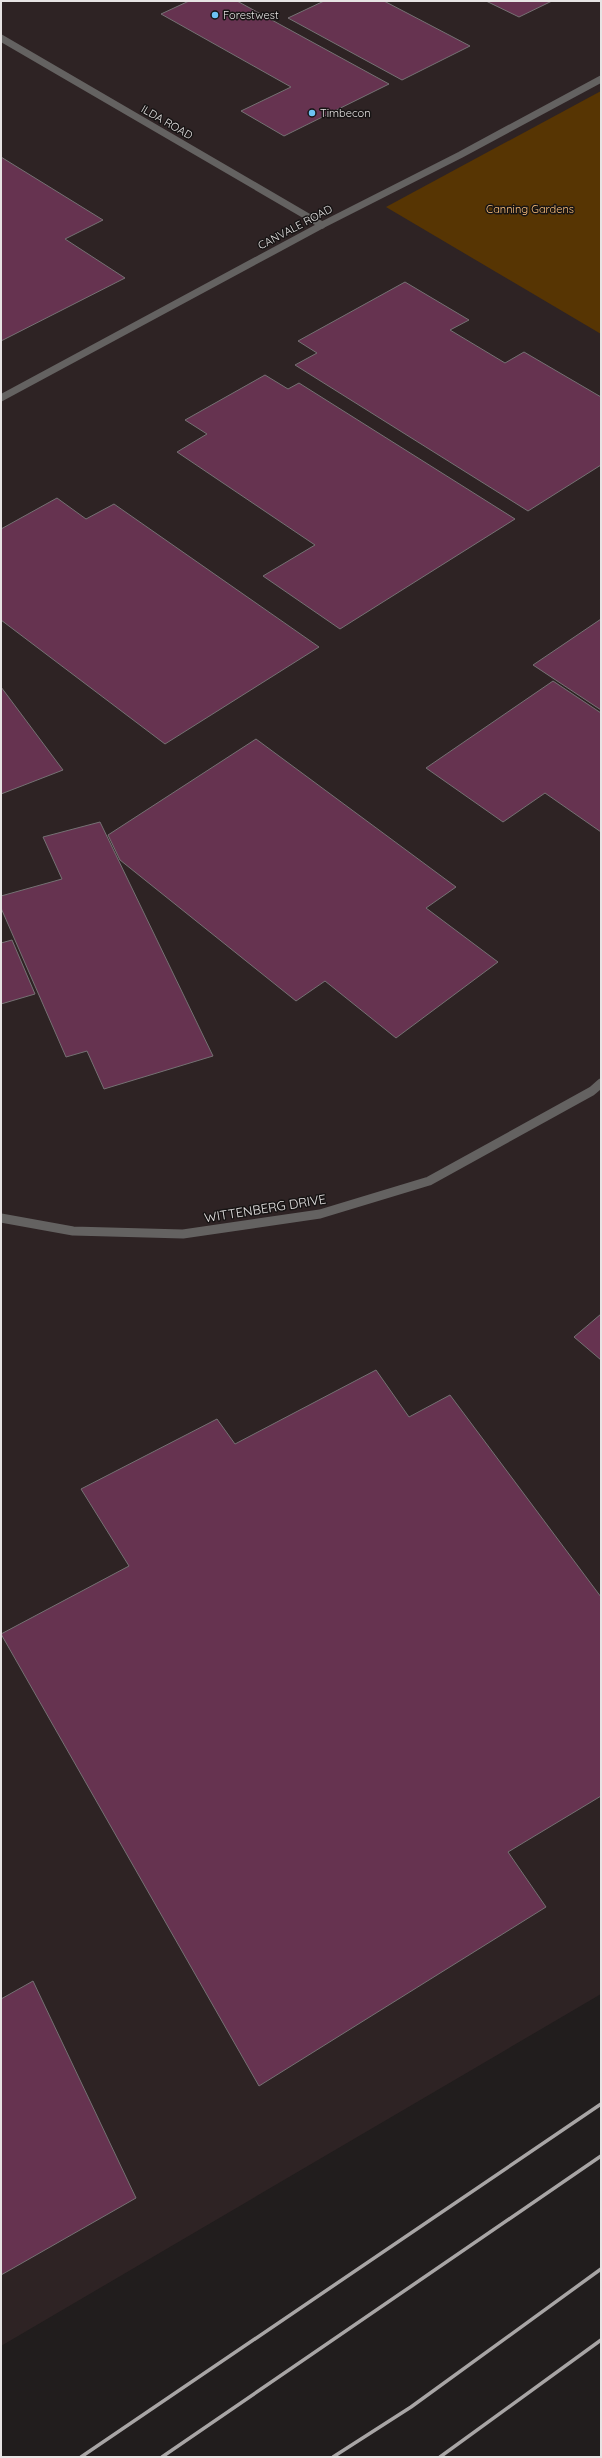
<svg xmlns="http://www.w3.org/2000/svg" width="602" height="2458" viewBox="0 0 602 2458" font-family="Quicksand,sans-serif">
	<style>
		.built { fill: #2e2324 }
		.green { fill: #573503 }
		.building { fill: #663350; stroke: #757173 }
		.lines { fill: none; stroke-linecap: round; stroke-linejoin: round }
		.street-far1 { stroke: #646261; stroke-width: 7 }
		.street { stroke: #646261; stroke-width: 9 }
		.rail { stroke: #a8a5a5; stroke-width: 3.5 }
		.poi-dot { fill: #6dc2f3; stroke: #171414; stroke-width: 1.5 }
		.labels { text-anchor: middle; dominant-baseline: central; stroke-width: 3; stroke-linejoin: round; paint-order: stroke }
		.far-poi-label { font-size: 11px; fill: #e7e4e4; stroke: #171414; text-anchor: start }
		.far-street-label { font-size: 11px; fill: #e7e4e4; stroke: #171414 }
		.far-park-label { font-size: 11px; fill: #ffc27c; stroke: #171414 }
		.street-label { font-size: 13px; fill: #e7e4e4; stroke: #171414 }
	</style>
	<rect width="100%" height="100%" fill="#211d1d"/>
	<!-- built -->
	<polygon class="built" points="1,1 601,1 601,1994 1,2346"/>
	<!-- green -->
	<polygon class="green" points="601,91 601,334 386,207"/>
	<!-- building -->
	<g class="building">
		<polygon points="189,1 237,1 389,84 284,136 241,111 291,87 161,14"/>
		<polygon points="324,1 384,1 470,46 402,80 288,18"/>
		<polygon points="486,1 552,1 519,17"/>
		<polygon points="1,157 103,220 65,239 125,278 1,341"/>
		<polygon points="405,282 469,320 450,330 505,363 524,352 601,397 601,465 528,511 295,365 317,353 298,341"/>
		<polygon points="265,375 288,389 299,383 515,519 340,629 263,576 315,545 177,452 207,434 185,420"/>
		<polygon points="57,498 86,519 114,504 319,647 165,744 1,620 1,529"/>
		<polygon points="601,619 601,710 533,665"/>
		<polygon points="553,681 601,713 601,832 545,793 503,822 426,768"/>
		<polygon points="1,687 63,770 1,794"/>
		<polygon points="256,739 456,887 426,908 498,962 396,1038 325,981 296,1001 120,860 108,835"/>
		<polygon points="100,822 213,1056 104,1089 87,1051 66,1057 1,908 1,896 62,879 43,837"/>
		<polygon points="12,940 35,994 1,1004 1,943"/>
		<polygon points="601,1314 601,1360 574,1337"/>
		<polygon points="376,1370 409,1417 450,1395 601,1597 601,1796 508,1852 546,1907 259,2086 1,1634 129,1566 81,1489 217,1419 235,1444"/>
		<polygon points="33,1981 136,2198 1,2275 1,1999"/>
	</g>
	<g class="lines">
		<!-- street-far1 -->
		<g class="street-far1">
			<polyline points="1,38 322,225"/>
			<polyline points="1,398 322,225 460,155 601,79"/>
		</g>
		<!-- street -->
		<polyline class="street" points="1,1218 73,1231 183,1234 320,1214 429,1181 592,1091 601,1083"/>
		<!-- rail -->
		<g class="rail">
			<polyline points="81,2457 601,2104"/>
			<polyline points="162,2457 601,2156"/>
			<polyline points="333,2457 411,2407 601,2269"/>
			<polyline points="440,2457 601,2340"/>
		</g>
	</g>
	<!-- markers -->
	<g class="poi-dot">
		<circle cx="215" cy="15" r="4"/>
		<circle cx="312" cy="113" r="4"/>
	</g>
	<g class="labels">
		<!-- far-poi labels -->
		<g class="far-poi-label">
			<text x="223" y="15">Forestwest</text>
			<text x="320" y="113">Timbecon</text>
		</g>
		<!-- far-street labels -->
		<g class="far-street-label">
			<text transform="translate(167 122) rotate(30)">ILDA ROAD</text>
			<text transform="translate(295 227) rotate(-28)">CANVALE ROAD</text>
		</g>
		<!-- far-park labels -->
		<g class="far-park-label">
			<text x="530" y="209">Canning Gardens</text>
		</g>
		<!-- street labels -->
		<g class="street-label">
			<text transform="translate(265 1208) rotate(-9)">WITTENBERG DRIVE</text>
		</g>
	</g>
	<!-- border -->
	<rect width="602" height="2458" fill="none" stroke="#e7e4e4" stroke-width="4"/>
</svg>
